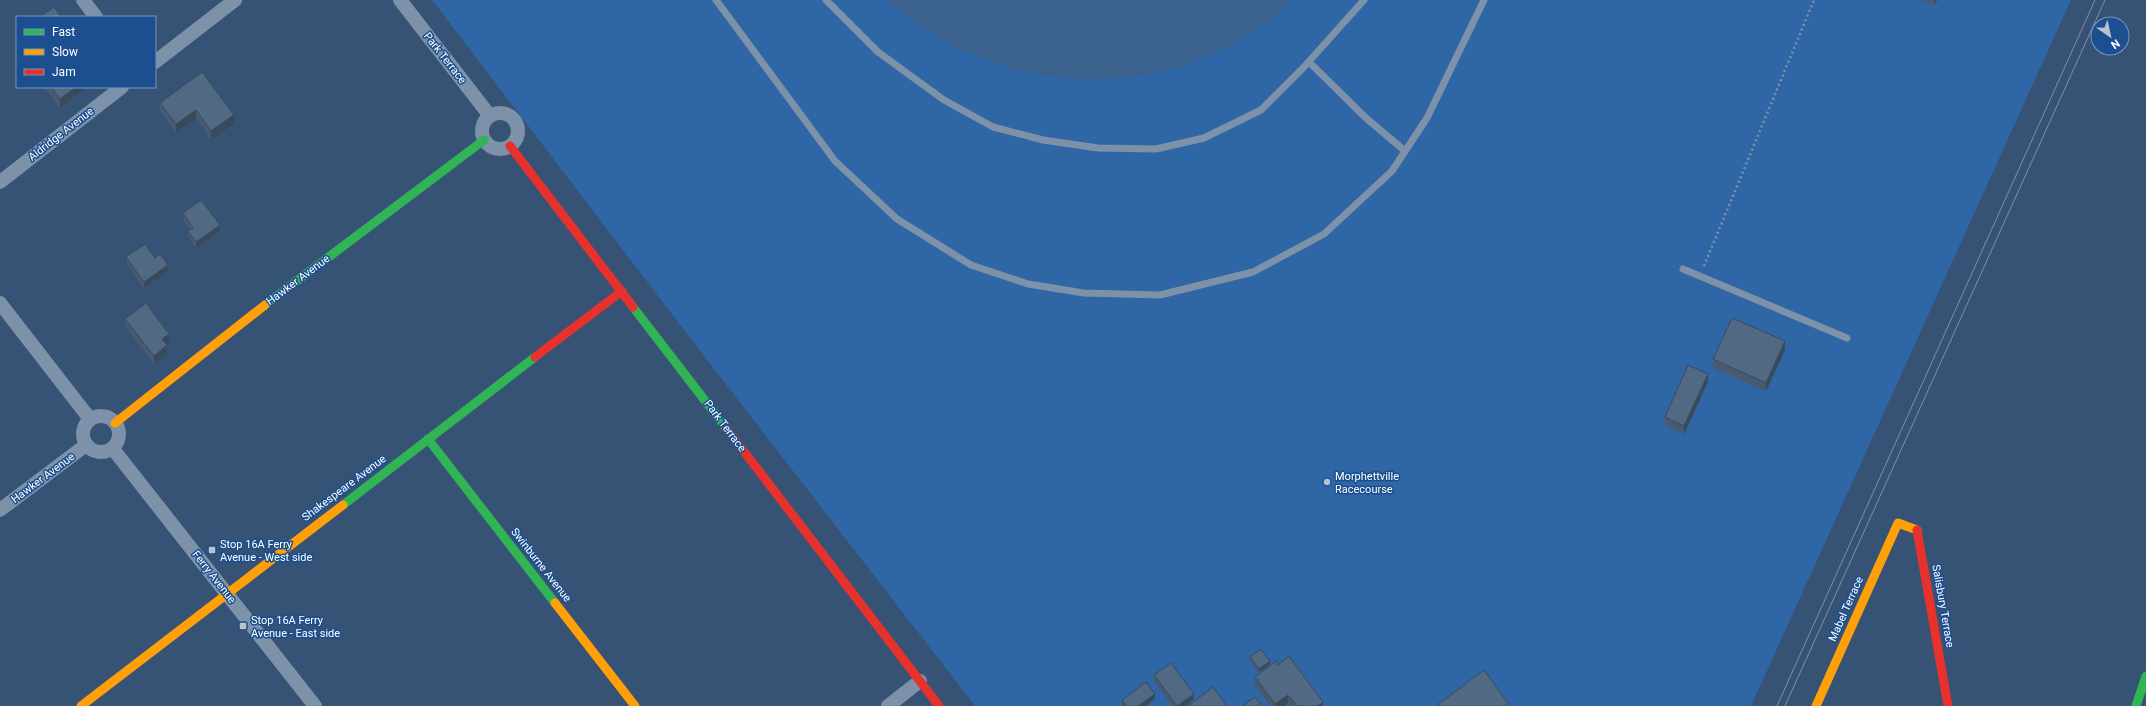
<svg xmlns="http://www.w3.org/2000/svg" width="2146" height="706" viewBox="0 0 2146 706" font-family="Roboto,sans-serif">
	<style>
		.green { fill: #2f66a5 }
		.water { fill: #3b618d }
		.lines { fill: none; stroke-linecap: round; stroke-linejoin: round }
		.path { stroke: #7d92a8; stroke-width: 2.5; stroke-dasharray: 2 3; stroke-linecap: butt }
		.lane { stroke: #7d92a8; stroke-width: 7 }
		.street { stroke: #7d92a8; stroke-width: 14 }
		.fast { stroke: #30b455; stroke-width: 9 }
		.slow { stroke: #ff9f0a; stroke-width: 9 }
		.jam { stroke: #e5322d; stroke-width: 9 }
		.tram { stroke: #7e92a7; stroke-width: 1 }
		.wall { fill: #475a72 }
		.shaded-wall { fill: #394a5c }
		.building { fill: #526984; stroke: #394a5c }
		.poi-dot { fill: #b9c2ce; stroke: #1b4f8f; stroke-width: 1.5 }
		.labels { text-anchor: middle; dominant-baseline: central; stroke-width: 3; stroke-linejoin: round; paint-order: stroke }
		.street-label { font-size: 11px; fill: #fff; stroke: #1b4f8f }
		.poi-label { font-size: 11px; fill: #fff; stroke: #1b4f8f; text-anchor: start }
	</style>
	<rect width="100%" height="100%" fill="#365274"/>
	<!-- green -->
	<polygon class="green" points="432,0 2071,0 1751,706 975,706 687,334"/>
	<!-- water -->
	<polygon class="water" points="888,0 1288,0 1275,16 1222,50 1175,69 1128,78 1073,79 1018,71 956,48 908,18"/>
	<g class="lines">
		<!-- path -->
		<polyline class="path" points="1704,266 1814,0"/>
		<!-- lane -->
		<g class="lane">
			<polyline points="716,0 835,161 897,219 971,265 1028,284 1084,293 1160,295 1253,272 1324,234 1392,171 1427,118 1484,0"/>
			<polyline points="826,0 878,52 944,100 993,127 1043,140 1098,148 1156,149 1204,138 1261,110 1304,67 1364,0"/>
			<polyline points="1309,62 1366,118 1405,151"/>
			<polyline points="1683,269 1847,338"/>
		</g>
		<!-- street -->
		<g class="street">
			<polyline points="83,0 96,17"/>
			<polyline points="400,0 490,116"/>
			<polyline points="155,62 235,0"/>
			<circle cx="500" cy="131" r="18"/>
			<polyline points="0,182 122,87"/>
			<polyline points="0,303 90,419"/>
			<circle cx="101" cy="434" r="18"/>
			<polyline points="113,449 315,706"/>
			<polyline points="0,510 86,445"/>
			<polyline points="888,706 920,681"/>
		</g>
		<!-- fast -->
		<g class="fast">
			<polyline points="265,305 484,140"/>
			<polyline points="633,307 726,428"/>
			<polyline points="428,439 555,603"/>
			<polyline points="343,505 535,357"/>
			<polyline points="2136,706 2146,676"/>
		</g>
		<!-- slow -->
		<g class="slow">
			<polyline points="115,423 265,305"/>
			<polyline points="555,603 635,706"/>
			<polyline points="81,706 343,505"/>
			<polyline points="1816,706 1898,523 1917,530"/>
		</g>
		<!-- jam -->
		<g class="jam">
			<polyline points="510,146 633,307"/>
			<polyline points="535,357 622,291"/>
			<polyline points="726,428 939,706"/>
			<polyline points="1917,530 1948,706"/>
		</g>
		<!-- tram -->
		<g class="tram">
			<polyline points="1777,706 2095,0"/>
			<polyline points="1785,706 2105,0"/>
		</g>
	</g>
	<!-- wall -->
	<g class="wall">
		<polygon points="1920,0 1937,0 1935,5"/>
		<polygon points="202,72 234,124 211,140 196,118 176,133 160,111 160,103"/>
		<polygon points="44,87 87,87 60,108"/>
		<polygon points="183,213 220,231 196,248 188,237 188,231 190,230 183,219"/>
		<polygon points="126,257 155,258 168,271 144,288 126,263"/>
		<polygon points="125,319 169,342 166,345 167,354 154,364 125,327"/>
		<polygon points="1785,350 1766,391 1713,368 1713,359"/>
		<polygon points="1708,382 1684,434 1665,425 1665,417"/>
		<polygon points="1250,657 1270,664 1259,672 1250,660"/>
		<polygon points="1278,665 1323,706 1290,706 1288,703 1284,706 1270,706 1255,685 1255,677"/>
		<polygon points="1154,675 1194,699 1185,706 1172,706 1154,681"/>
		<polygon points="1155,699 1146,706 1122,706 1122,700"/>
	</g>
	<!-- shaded-wall -->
	<g class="shaded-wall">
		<polygon points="1935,0 1937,0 1935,5"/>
		<polygon points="76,87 87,87 60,108 60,99"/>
		<polygon points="196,110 196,118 176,133 176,124"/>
		<polygon points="234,115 234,124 211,140 211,131"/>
		<polygon points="220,225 220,231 196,248 196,242"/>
		<polygon points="168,265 168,271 144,288 144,282"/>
		<polygon points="169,334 169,342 162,348 162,339"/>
		<polygon points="1785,341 1785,350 1766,391 1766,383"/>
		<polygon points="167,345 167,354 154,364 154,356"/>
		<polygon points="1708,374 1708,382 1684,434 1684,426"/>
		<polygon points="1270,661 1270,664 1259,672 1259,669"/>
		<polygon points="1155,694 1155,699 1146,706 1138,706"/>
		<polygon points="1194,694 1194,699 1185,706 1177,706"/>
		<polygon points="1288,695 1288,703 1284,706 1275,706 1275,704"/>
		<polygon points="1323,702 1323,706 1318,706"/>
	</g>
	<!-- building -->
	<g class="building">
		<polygon points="54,7 61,17 40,17"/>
		<polygon points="202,72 234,115 211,131 196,110 176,124 160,103"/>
		<polygon points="51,87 76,87 60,99"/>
		<polygon points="201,200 220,225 196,242 188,231 193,228 183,213"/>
		<polygon points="145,244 155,258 160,254 168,265 144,282 126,257"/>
		<polygon points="146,303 169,334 162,339 167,345 154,356 125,319"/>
		<polygon points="1732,318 1785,341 1766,383 1713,359"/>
		<polygon points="1688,365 1708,374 1684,426 1665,417"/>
		<polygon points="1261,649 1270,661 1259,669 1250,657"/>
		<polygon points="1289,656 1323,702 1318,706 1297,706 1288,695 1275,704 1255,677 1276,661 1278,665"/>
		<polygon points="1171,663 1194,694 1177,706 1154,675"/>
		<polygon points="1484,670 1510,706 1436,706"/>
		<polygon points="1146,682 1155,694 1138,706 1126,706 1122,700"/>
		<polygon points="1213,687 1227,706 1188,706"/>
		<polygon points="1255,697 1262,706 1242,706"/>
	</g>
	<!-- markers -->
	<g class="poi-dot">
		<circle cx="1327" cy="482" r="4"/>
		<rect x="208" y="546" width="8" height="8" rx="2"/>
		<rect x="239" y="622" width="8" height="8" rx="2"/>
	</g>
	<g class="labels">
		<!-- street labels -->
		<g class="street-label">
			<text transform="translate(445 58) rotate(52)">Park Terrace</text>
			<text transform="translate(61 134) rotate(-38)">Aldridge Avenue</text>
			<text transform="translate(298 280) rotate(-37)">Hawker Avenue</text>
			<text transform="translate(725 426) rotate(53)">Park Terrace</text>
			<text transform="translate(43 478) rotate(-37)">Hawker Avenue</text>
			<text transform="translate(344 488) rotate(-37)">Shakespeare Avenue</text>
			<text transform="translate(541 565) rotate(52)">Swinburne Avenue</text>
			<text transform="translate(214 577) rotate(52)">Ferry Avenue</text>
			<text transform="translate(1943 606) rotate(80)">Salisbury Terrace</text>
			<text transform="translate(1846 609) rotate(-66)">Mabel Terrace</text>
		</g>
		<!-- poi labels -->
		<g class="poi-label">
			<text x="1335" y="476">Morphettville<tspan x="1335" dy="13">Racecourse</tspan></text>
			<text x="220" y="544">Stop 16A Ferry<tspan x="220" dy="13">Avenue - West side</tspan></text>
			<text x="251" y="620">Stop 16A Ferry<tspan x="251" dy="13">Avenue - East side</tspan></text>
		</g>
	</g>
	<!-- legend -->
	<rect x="16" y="16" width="140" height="72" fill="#1b4f8f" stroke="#7695bc"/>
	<rect x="24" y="29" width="20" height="6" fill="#30b455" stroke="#7695bc"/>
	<text x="52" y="36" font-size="12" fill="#ffffff">Fast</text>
	<rect x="24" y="49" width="20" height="6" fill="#ff9f0a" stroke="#7695bc"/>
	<text x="52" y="56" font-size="12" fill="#ffffff">Slow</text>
	<rect x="24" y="69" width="20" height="6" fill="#e5322d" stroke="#7695bc"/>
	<text x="52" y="76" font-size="12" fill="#ffffff">Jam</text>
	<!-- north arrow -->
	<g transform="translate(2110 36) rotate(146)"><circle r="19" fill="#1b4f8f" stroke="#7695bc"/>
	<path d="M0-3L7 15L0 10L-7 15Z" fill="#b9c2ce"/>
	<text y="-6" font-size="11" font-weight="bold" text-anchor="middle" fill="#ffffff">N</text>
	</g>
</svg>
